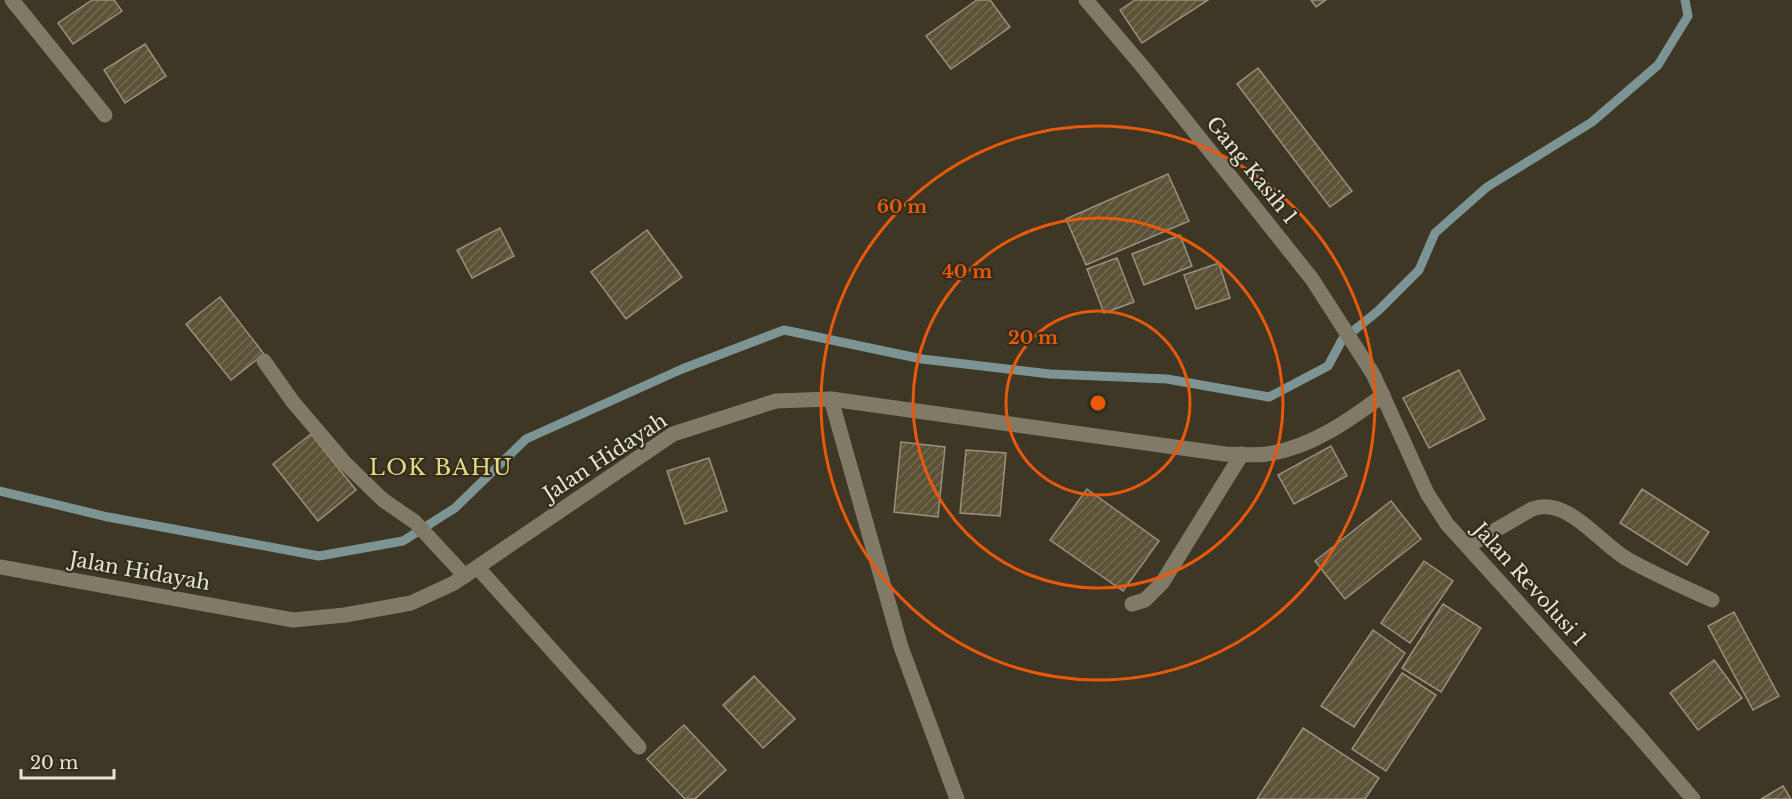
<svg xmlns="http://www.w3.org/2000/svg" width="1792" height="799" viewBox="0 0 1792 799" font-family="'Libre Baskerville',serif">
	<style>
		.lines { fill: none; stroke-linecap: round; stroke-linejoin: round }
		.stream { stroke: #7c9494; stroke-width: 9 }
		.building { fill: url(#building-hatch); stroke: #98917b; stroke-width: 1.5 }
		.minor { stroke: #817a66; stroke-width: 15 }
		.ring { fill: none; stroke: #e8590c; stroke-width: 3 }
		.labels { text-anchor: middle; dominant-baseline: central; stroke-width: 4.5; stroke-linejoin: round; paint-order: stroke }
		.street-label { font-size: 20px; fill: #e6e3d7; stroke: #332d1b }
		.quarter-label { font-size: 22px; letter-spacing: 1.5px; fill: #e5d889; stroke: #332d1b }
		.centre { fill: #e8590c; stroke: #332d1b; stroke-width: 3 }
		.ring-label { font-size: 18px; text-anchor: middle; font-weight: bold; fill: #e8590c; stroke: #332d1b; stroke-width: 4.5; stroke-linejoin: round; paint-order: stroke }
	</style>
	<defs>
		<pattern id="building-hatch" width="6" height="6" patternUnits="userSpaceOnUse" patternTransform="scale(1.5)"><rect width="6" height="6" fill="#5b5237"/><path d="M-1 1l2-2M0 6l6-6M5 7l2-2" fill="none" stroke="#736b53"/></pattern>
	</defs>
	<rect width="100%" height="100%" fill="#3e3725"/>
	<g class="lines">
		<!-- stream -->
		<polyline class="stream" points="0,491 108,517 319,556 403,541 455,508 526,439 682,369 784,330 922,359 1050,374 1167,379 1269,397 1328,366 1342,340 1378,311 1419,270 1435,233 1487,187 1592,122 1658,65 1688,16 1685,0"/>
	</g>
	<!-- building -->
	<g class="building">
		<polygon points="92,0 114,0 122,11 73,44 58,23"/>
		<polygon points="977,0 990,0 1010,27 951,69 926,36"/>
		<polygon points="1135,0 1208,0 1142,43 1120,10"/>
		<polygon points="1311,0 1326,0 1316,7"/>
		<polygon points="145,44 166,76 125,103 104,70"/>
		<polygon points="1258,68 1352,191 1330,207 1237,84"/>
		<polygon points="1168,174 1189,221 1086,265 1066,219"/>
		<polygon points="500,228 514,256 472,278 457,250"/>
		<polygon points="647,230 682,277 626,319 591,272"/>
		<polygon points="1180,235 1192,266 1144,285 1132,254"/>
		<polygon points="1117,258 1134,302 1104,313 1087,269"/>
		<polygon points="1219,263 1230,298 1196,309 1184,275"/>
		<polygon points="220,297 264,354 231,380 186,324"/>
		<polygon points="1459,370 1485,419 1429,448 1403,398"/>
		<polygon points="311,434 356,490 318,521 273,464"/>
		<polygon points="901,442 945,447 938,517 894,512"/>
		<polygon points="1331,446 1347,476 1294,504 1278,475"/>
		<polygon points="966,450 1006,453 1000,516 960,513"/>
		<polygon points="709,458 727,511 685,524 667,471"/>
		<polygon points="1087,489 1159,541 1123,591 1050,540"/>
		<polygon points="1642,489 1709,532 1687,565 1620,523"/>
		<polygon points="1391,501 1421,539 1345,599 1315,561"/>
		<polygon points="1424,561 1453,581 1410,643 1381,623"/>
		<polygon points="1443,604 1481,628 1441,692 1402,668"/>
		<polygon points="1734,612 1779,696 1753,710 1708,626"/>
		<polygon points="1373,630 1405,653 1354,727 1321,706"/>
		<polygon points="1714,660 1742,698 1698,730 1670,693"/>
		<polygon points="1402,673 1436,695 1386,771 1352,749"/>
		<polygon points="754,676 795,719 763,748 723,705"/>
		<polygon points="684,725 726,770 695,799 685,799 647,759"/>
		<polygon points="1303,728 1379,778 1365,799 1257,799"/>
		<polygon points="1783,786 1791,799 1761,799"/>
	</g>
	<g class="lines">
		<!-- minor -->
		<g class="minor">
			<polyline points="12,0 105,115"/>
			<polyline points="1086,0 1143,67 1312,279 1373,374 1427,493 1447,524 1638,735 1693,799"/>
			<polyline points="264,361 293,402 345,463 383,500 415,522 465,576"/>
			<polyline points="831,399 901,647 957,799"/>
			<path d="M 1468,546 L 1532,509 C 1568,496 1599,543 1627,559 C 1654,574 1683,587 1712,600"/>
			<path d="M 0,567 L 293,620 L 345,615 L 411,603 L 454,583 L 673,434 L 776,401 L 831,399 L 1225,454 C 1239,454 1253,456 1267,454 C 1310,448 1350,420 1383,395"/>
			<polyline points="478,568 639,747"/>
			<polyline points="1132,604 1145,600 1162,583 1242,454"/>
		</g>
	</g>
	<!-- distance rings -->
	<g class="ring">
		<circle cx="1098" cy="403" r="92"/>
		<circle cx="1098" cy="403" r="185"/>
		<circle cx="1098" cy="403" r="277"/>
	</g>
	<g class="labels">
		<!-- street labels -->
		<g class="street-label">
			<text transform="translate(1252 170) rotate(51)">Gang Kasih 1</text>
			<text transform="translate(605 457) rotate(-33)">Jalan Hidayah</text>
			<text transform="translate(140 571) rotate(10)">Jalan Hidayah</text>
			<text transform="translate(1530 584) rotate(48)">Jalan Revolusi 1</text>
		</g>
		<!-- quarter labels -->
		<g class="quarter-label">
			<text x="441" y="467">LOK BAHU</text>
		</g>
	</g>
	<circle cx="1098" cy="403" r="9" class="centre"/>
	<g class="ring-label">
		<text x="902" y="213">60 m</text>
		<text x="967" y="278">40 m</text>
		<text x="1033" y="344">20 m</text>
	</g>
	<!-- scale -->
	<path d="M21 769v9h93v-9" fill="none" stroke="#e6e3d7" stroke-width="3"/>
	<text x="30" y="769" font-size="18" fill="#e6e3d7" stroke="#332d1b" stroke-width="4.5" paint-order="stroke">20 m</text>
</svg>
